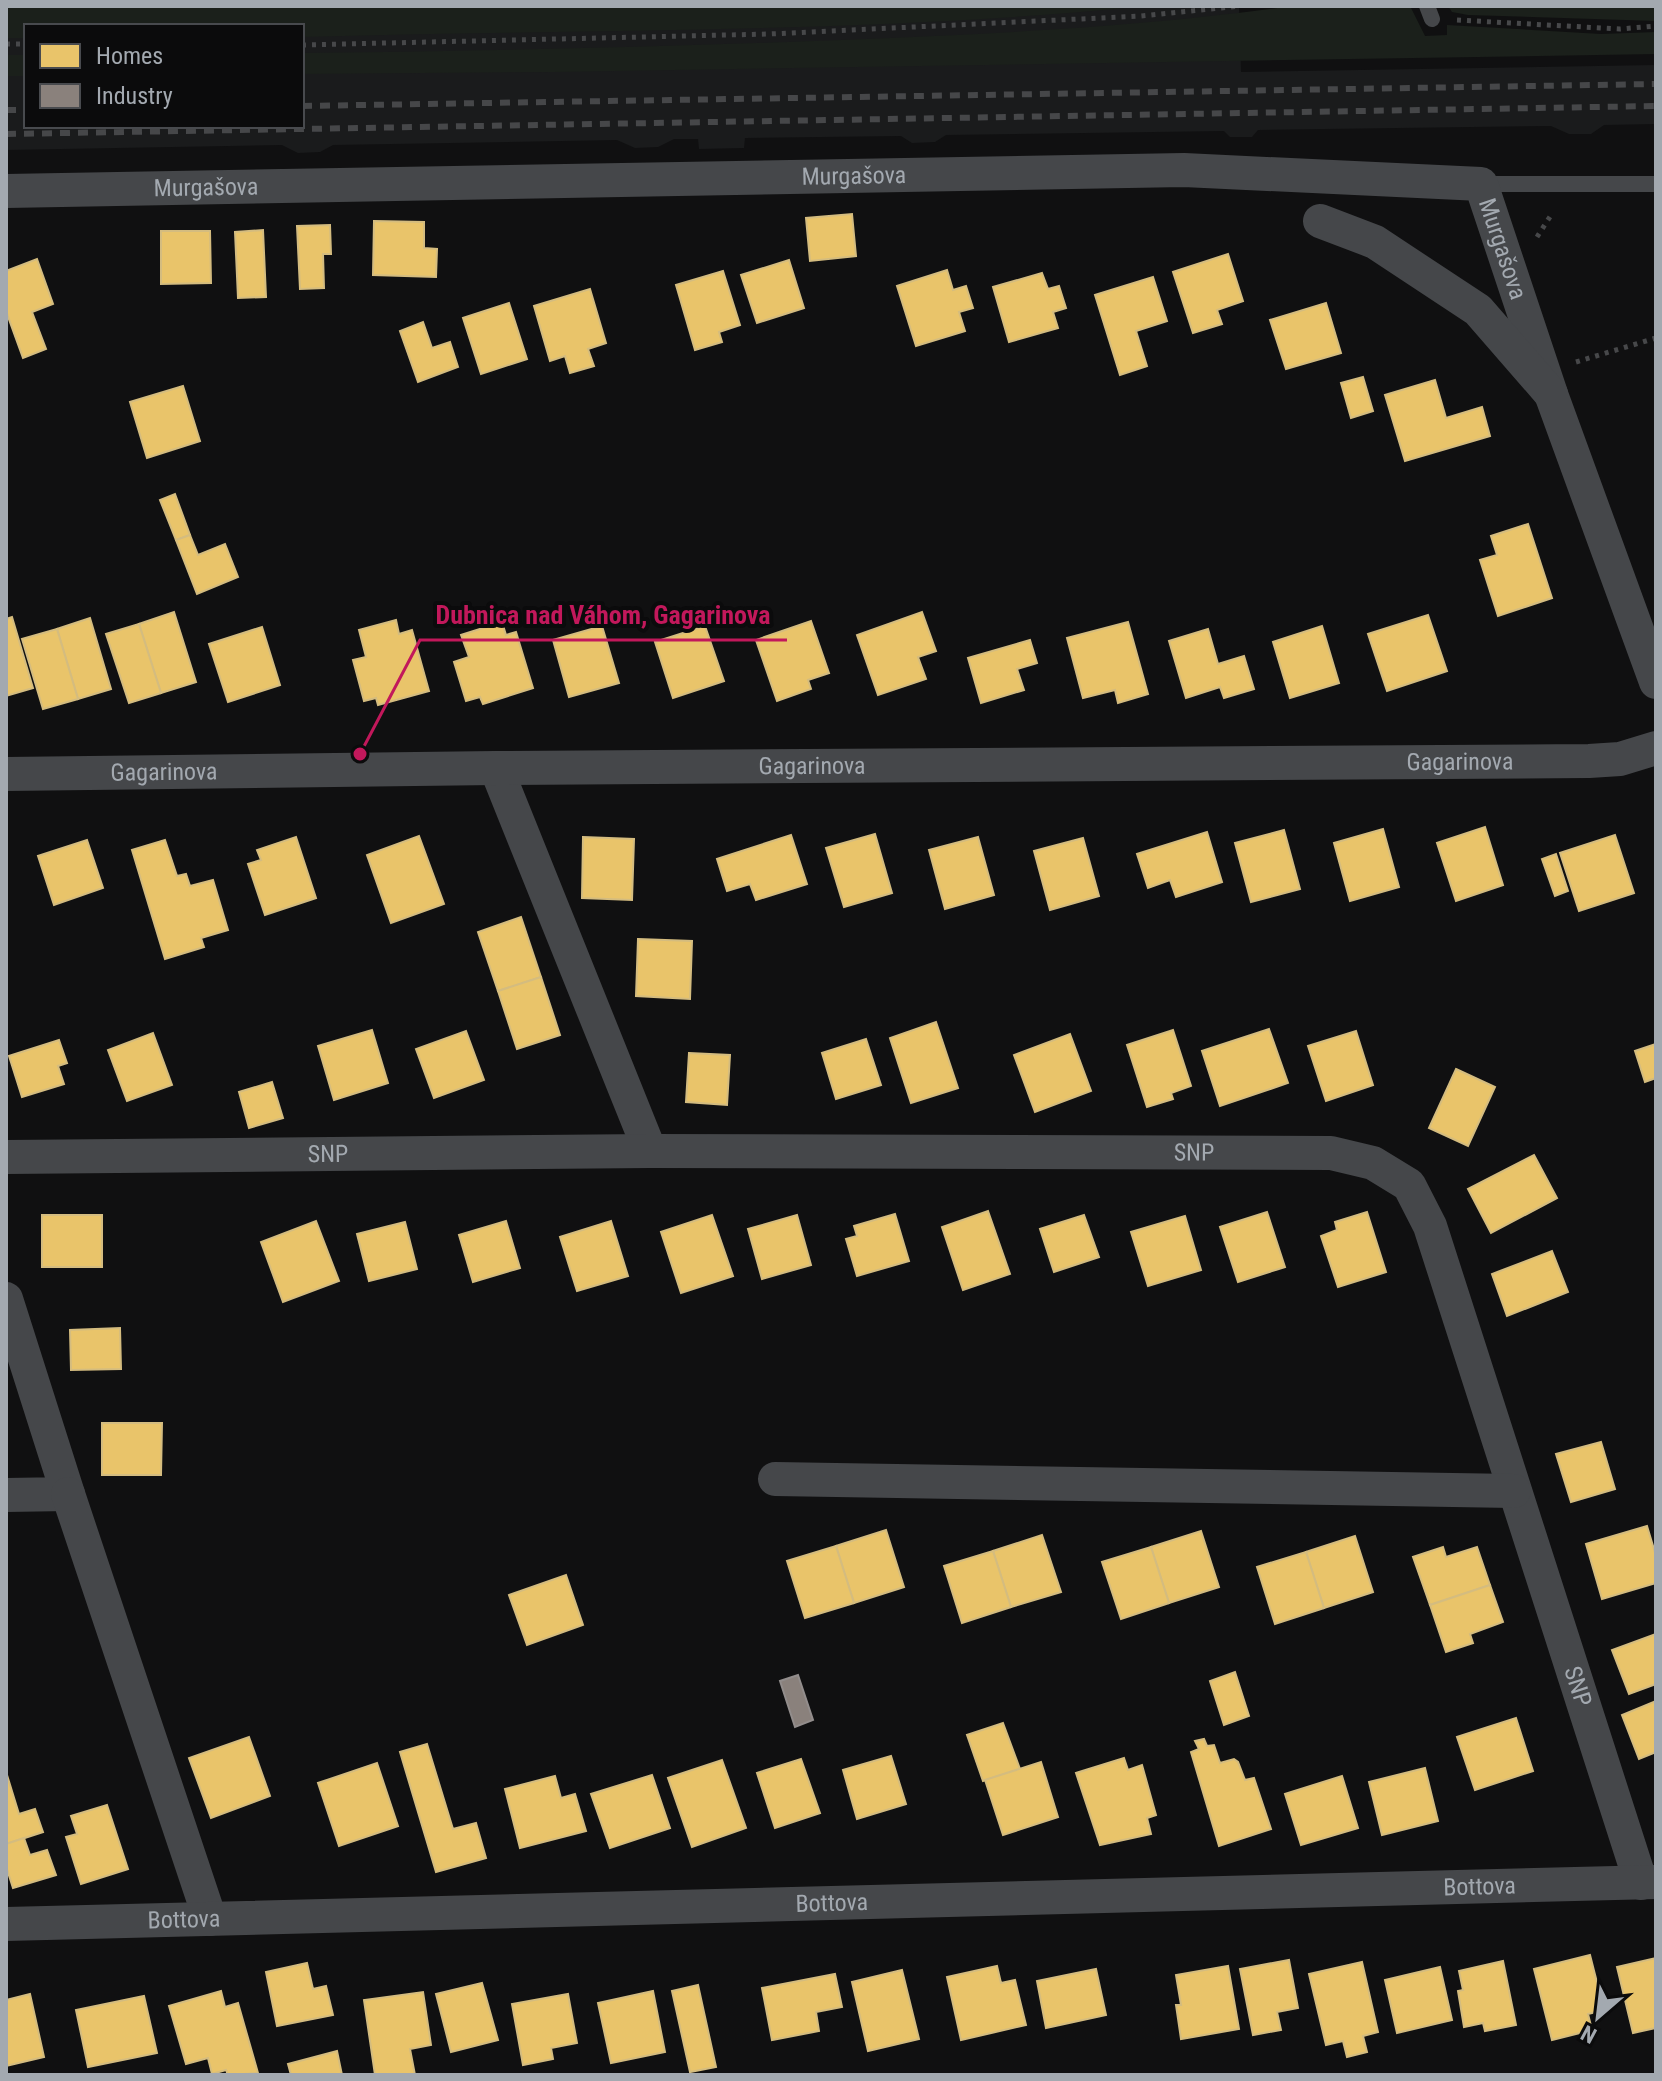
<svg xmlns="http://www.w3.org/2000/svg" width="1662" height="2081" viewBox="0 0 1662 2081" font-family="'Roboto Condensed',sans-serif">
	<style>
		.built { fill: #1a1b1c; fill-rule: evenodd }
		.green { fill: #1b201b }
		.homes { fill: #e9c46a; stroke: #d4bc7f; stroke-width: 2 }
		.industry { fill: #8a817c; stroke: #928d8c; stroke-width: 2 }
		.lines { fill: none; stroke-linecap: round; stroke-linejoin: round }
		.path { stroke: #47484a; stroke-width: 5; stroke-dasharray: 4 6; stroke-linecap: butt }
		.lane { stroke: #45474a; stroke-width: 16 }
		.street { stroke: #45474a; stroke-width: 34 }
		.rail { stroke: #464749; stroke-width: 6; stroke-dasharray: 10 8; stroke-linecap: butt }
		.labels { text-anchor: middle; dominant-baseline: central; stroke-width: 8; stroke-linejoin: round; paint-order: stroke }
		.street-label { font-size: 24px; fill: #a3a9b0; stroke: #0b0b0c }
		.leader { fill: none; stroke: #c2185b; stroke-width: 3 }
		.callout-dot { fill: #c2185b; stroke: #0b0b0c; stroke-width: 3 }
		.callout-label { font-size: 26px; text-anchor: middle; font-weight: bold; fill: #c2185b; stroke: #0b0b0c; stroke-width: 8; stroke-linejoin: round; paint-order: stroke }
	</style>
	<rect width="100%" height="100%" fill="#101011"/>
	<!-- built -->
	<path class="built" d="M 6,6 L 1239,6 L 1241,72 L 1656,65 L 1656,124 L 1604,125 L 1591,134 L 1569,134 L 1551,126 L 1258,130 L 1252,137 L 1230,137 L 1224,131 L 946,135 L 935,142 L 912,143 L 901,136 L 745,138 L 744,148 L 699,149 L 698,139 L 674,139 L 658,147 L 635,148 L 617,140 L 333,145 L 320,152 L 298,153 L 282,145 L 6,150 ZM 26,26 L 302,26 L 302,126 L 26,126 Z"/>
	<!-- green -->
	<g class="green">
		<path d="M 6,6 L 1146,6 C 865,34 583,29 302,37 L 302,26 L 26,26 L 26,38 L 6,38 Z"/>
		<path d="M 1293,6 L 1410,6 L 1425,36 L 1447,35 L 1447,25 L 1601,34 L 1656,32 L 1656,54 L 555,72 L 302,74 L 302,53 C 482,51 661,47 841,40 C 992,34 1143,27 1293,6 Z"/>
		<polygon points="1448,6 1656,6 1656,21 1468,15 1452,12"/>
		<rect x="6" y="55" width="20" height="21"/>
	</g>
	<!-- homes -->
	<g class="homes">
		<polygon points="852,214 856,256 810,261 806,218"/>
		<polygon points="374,221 424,222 424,248 437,249 436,277 373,275"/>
		<polygon points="330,225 331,254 323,254 324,288 300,289 297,226"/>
		<polygon points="263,230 266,297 238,298 235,232"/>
		<polygon points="161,231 210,231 211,283 161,284"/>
		<polygon points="1228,254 1243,301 1217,310 1222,324 1193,333 1173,272"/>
		<polygon points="37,259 53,304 32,312 46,349 23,358 6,311 6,271"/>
		<polygon points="789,260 804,308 757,323 741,275"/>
		<polygon points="947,270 953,290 966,286 973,308 959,312 965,331 916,346 897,286"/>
		<polygon points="723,271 740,325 719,332 722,342 695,350 676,285"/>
		<polygon points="1042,273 1048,289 1059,286 1066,308 1053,312 1058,328 1009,342 993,287"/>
		<polygon points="1153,277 1167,321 1136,331 1147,366 1120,375 1095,295"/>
		<polygon points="590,289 606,343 588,349 594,366 570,373 565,356 550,361 534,306"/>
		<polygon points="509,303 527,359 481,374 463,318"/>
		<polygon points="1326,303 1341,353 1286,369 1270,320"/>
		<polygon points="423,322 432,348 450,342 458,367 418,382 400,331"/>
		<polygon points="1363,377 1373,411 1351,418 1341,383"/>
		<polygon points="1435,380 1446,418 1482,407 1490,436 1405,461 1385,395"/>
		<polygon points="183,386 200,441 147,458 130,402"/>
		<polygon points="175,494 190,535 176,540 160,500"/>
		<polygon points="1528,524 1552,598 1498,616 1480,560 1497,555 1491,536"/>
		<polygon points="190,535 198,555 225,544 238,577 197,594 176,540"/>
		<polygon points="174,612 196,682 161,693 139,624"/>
		<polygon points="922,612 936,651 918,657 926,679 878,695 857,635"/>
		<polygon points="1428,615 1447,671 1387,691 1368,634"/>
		<polygon points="12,617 33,688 6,696 6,619"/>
		<polygon points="90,618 111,689 78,699 57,629"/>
		<polygon points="396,620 399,634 412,630 429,691 378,705 376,698 364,701 353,660 366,657 359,630"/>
		<polygon points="811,621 829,673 808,680 811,689 777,701 756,640"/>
		<polygon points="502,622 506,635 516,632 533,688 483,704 480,697 466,701 454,662 469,657 461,635"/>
		<polygon points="1128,622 1148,694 1118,703 1115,690 1083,698 1067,638"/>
		<polygon points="139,624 161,693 129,703 106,634"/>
		<polygon points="602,626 619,683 569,697 553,640"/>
		<polygon points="705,626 724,681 673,698 655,642"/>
		<polygon points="1322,626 1339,683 1290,698 1273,642"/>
		<polygon points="262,627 280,685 228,702 209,644"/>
		<polygon points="57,629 78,699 43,709 22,639"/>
		<polygon points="1208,629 1218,664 1244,656 1254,689 1224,698 1220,687 1186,698 1169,641"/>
		<polygon points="1030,640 1037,663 1017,669 1024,690 981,703 968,658"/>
		<polygon points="1485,827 1503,885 1456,901 1437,843"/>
		<polygon points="1383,829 1399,887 1350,901 1334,843"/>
		<polygon points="1284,830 1300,889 1251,902 1235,843"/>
		<polygon points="1207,832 1222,882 1176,897 1170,880 1148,888 1137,854"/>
		<polygon points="875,834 892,893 844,907 826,848"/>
		<polygon points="791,835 807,884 756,900 750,884 727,891 717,859"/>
		<polygon points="1615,835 1634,893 1579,911 1560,853"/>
		<polygon points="419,836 444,904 391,923 367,855"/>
		<polygon points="296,837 316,898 265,915 248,864 261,860 257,850"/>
		<polygon points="583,837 634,839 632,900 582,898"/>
		<polygon points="978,837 994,895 945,909 929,850"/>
		<polygon points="1083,838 1099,896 1050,910 1034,851"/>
		<polygon points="87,840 103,888 54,905 38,856"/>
		<polygon points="165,840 177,876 186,874 190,886 213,880 228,930 201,938 204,947 165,959 132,850"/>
		<polygon points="1556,854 1568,891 1555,896 1542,859"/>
		<polygon points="521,917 541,977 498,991 478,932"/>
		<polygon points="638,939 692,941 690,999 636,996"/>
		<polygon points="541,977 560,1035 517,1049 498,991"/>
		<polygon points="936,1022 958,1088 911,1103 890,1038"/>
		<polygon points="1269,1029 1288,1083 1220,1106 1202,1051"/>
		<polygon points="372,1030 388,1083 334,1100 318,1046"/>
		<polygon points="1173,1030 1191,1086 1171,1093 1173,1099 1147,1107 1127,1045"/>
		<polygon points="466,1031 484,1080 434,1098 416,1049"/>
		<polygon points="1356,1031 1373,1085 1326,1101 1308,1046"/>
		<polygon points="153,1033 172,1085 127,1101 108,1050"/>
		<polygon points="1070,1034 1091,1091 1035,1112 1014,1055"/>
		<polygon points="866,1039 881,1085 836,1099 822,1053"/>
		<polygon points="59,1040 67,1063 58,1066 64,1084 22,1097 9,1056"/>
		<polygon points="1656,1044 1656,1078 1645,1082 1635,1051"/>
		<polygon points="689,1053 730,1055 727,1105 686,1102"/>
		<polygon points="1456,1069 1495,1087 1468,1146 1429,1128"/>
		<polygon points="272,1082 283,1118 249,1128 239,1092"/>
		<polygon points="1534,1155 1557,1198 1491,1233 1468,1189"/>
		<polygon points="988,1211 1010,1274 963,1290 942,1227"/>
		<polygon points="1267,1212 1285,1267 1238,1282 1220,1227"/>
		<polygon points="1367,1212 1386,1272 1338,1287 1321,1236 1337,1230 1335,1222"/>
		<polygon points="895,1214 909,1261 857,1276 846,1239 857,1236 854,1226"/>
		<rect x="42" y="1215" width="60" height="52"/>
		<polygon points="712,1215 733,1276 681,1293 661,1232"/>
		<polygon points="797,1215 811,1265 762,1279 748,1229"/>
		<polygon points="1084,1215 1099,1257 1054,1272 1040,1229"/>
		<polygon points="1185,1216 1201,1270 1148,1286 1131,1232"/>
		<polygon points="316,1221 339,1281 283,1302 261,1242"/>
		<polygon points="506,1221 520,1268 473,1282 459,1235"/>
		<polygon points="611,1221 628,1276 577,1291 560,1237"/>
		<polygon points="405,1222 417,1269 369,1281 357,1234"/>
		<polygon points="1552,1251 1568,1292 1507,1316 1492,1274"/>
		<polygon points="120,1328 121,1369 71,1370 70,1330"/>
		<polygon points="102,1423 162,1423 161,1475 102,1475"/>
		<polygon points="1601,1442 1615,1489 1571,1502 1556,1454"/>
		<polygon points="1647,1526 1656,1556 1656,1583 1602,1599 1586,1544"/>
		<polygon points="886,1530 904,1587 854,1603 836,1546"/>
		<polygon points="1201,1531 1219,1587 1169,1603 1151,1547"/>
		<polygon points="1042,1535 1061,1592 1011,1607 993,1551"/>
		<polygon points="1355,1536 1373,1592 1324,1608 1306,1552"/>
		<polygon points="836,1546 854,1603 805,1618 787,1561"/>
		<polygon points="1151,1547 1169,1603 1121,1619 1102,1562"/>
		<polygon points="1443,1547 1446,1557 1477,1547 1490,1585 1430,1605 1413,1557"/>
		<polygon points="993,1551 1011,1607 962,1623 944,1566"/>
		<polygon points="1306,1552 1324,1608 1275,1624 1257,1567"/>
		<polygon points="566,1575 583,1625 527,1645 509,1595"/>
		<polygon points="1490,1585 1503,1622 1470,1634 1473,1643 1446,1652 1430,1605"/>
		<polygon points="1656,1634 1656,1684 1629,1694 1612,1650"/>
		<polygon points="1235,1672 1249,1716 1224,1725 1210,1681"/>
		<polygon points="1656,1701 1656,1752 1639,1759 1622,1715"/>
		<polygon points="1516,1718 1533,1771 1475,1790 1457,1737"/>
		<polygon points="1003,1723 1020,1769 983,1781 967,1735"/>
		<polygon points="249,1737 270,1796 211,1818 189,1758"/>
		<polygon points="1204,1739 1207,1746 1214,1745 1220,1763 1234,1759 1238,1762 1245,1780 1254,1778 1271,1829 1219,1846 1191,1752 1199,1749 1195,1741"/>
		<polygon points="427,1744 453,1829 476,1823 486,1858 436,1872 400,1752"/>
		<polygon points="891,1756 906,1804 857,1819 843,1770"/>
		<polygon points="1124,1758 1128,1770 1142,1765 1156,1815 1147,1818 1151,1834 1100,1845 1076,1773"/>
		<polygon points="801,1759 820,1813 775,1828 757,1773"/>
		<polygon points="722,1760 746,1828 692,1847 668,1778"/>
		<polygon points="1041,1762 1058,1817 1003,1835 985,1780"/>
		<polygon points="377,1763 398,1826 339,1846 318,1783"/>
		<polygon points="1425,1768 1438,1821 1382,1835 1369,1782"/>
		<polygon points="7,1775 19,1814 35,1809 43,1832 6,1844"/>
		<polygon points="652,1775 670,1828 610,1848 591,1794"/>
		<polygon points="555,1776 561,1798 575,1794 586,1831 520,1848 505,1789"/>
		<polygon points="1342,1776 1358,1828 1301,1845 1285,1794"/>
		<polygon points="107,1805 128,1869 81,1884 66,1837 77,1834 71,1816"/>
		<polygon points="24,1838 30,1855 47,1850 56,1875 13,1888 6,1866 6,1844"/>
		<polygon points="1590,1955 1604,2010 1588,2014 1592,2030 1552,2040 1534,1969"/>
		<polygon points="1656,1958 1656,2028 1633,2033 1617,1967"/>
		<polygon points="1289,1960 1298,2008 1277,2012 1281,2030 1253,2035 1240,1969"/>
		<polygon points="1503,1961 1516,2025 1485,2031 1483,2023 1464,2027 1458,1991 1463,1990 1459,1971"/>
		<polygon points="1362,1962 1378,2032 1363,2036 1367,2052 1347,2057 1343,2041 1326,2045 1309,1974"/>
		<polygon points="307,1963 313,1989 326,1986 333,2015 277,2026 266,1972"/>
		<polygon points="997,1966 1001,1983 1015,1980 1026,2025 961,2040 947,1977"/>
		<polygon points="1228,1966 1239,2029 1181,2039 1176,2005 1181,2005 1176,1975"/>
		<polygon points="1440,1967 1452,2020 1397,2033 1385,1980"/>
		<polygon points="1096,1969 1106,2015 1046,2028 1037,1981"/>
		<polygon points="902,1970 919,2039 868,2051 852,1982"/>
		<polygon points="835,1974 842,2007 816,2012 819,2031 772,2040 762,1988"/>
		<polygon points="482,1983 498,2040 451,2052 436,1994"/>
		<polygon points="698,1985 716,2067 690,2072 672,1991"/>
		<polygon points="221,1991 225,2007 238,2003 258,2073 228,2075 226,2070 212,2074 208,2058 186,2064 169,2006"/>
		<polygon points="653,1991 665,2052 611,2063 598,2003"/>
		<polygon points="423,1992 431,2045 410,2049 415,2075 375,2075 364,2000"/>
		<polygon points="30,1994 44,2057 6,2066 6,2000"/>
		<polygon points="568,1994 577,2043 551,2048 553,2059 523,2065 512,2004"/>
		<polygon points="144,1996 157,2053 88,2067 76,2010"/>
		<polygon points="337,2051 342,2075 291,2075 288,2064"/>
	</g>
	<!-- industry -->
	<polygon class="industry" points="798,1675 813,1720 795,1727 780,1681"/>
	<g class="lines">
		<!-- path -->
		<g class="path">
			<polyline points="1457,20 1620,29 1656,26"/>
			<polyline points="6,44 26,44"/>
			<polyline points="302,45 769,34 1141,16 1240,6"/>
			<polyline points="1537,237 1553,212"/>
			<polyline points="1576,362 1656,338"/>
		</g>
		<!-- lane -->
		<g class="lane">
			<polyline points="1427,6 1432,19"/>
			<polyline points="1481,184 1656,184"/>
		</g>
		<!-- street -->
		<g class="street">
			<path id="s1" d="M 6,191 L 1184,170 L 1481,184 L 1551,394"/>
			<polyline points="1320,221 1375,242 1478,310 1551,394 1656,682"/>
			<polyline points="496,768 650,1151"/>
			<path id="s2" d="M 6,774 L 496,768 L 1589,761 L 1620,759 L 1656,748"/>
			<path id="s3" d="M 6,1157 L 650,1151 L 1331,1153 L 1373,1163 L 1409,1185 L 1430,1226 L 1641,1883"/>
			<polyline points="6,1299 68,1494 6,1495"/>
			<polyline points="775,1479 1514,1491"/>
			<polyline points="68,1494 210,1919"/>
			<path id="s4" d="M 6,1924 L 1656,1882"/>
		</g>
		<!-- rail -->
		<g class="rail">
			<polyline points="302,106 1656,84"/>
			<polyline points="6,110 26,110"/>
			<polyline points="6,134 1656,106"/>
		</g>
	</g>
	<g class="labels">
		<!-- street labels -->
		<g class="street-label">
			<text stroke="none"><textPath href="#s1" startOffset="848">Murgašova</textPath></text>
			<text stroke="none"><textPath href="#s1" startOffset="200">Murgašova</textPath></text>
			<text stroke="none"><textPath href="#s1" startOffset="1544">Murgašova</textPath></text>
			<text stroke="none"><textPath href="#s2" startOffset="1454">Gagarinova</textPath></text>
			<text stroke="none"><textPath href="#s2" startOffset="806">Gagarinova</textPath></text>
			<text stroke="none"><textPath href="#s2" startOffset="158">Gagarinova</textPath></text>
			<text stroke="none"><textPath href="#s3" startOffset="1188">SNP</textPath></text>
			<text stroke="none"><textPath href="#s3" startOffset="322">SNP</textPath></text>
			<text stroke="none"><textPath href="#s3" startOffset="1940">SNP</textPath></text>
			<text stroke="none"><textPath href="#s4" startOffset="1474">Bottova</textPath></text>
			<text stroke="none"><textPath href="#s4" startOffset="826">Bottova</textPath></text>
			<text stroke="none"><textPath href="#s4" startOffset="178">Bottova</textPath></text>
		</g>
	</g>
	<!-- callouts -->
	<path class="leader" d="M360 754L420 640H787"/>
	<circle class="callout-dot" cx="360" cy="754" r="8"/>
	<g class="callout-label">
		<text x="603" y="624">Dubnica nad Váhom, Gagarinova</text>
	</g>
	<!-- border -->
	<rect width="1662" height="2081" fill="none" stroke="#a3a9b0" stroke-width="16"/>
	<!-- legend -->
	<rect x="24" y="24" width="280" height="104" fill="#0b0b0c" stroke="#484a4e" stroke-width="2"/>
	<rect x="40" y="44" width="40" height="24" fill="#e9c46a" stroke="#484a4e" stroke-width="2"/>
	<text x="96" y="64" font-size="24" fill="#a3a9b0">Homes</text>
	<rect x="40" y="84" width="40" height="24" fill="#8a817c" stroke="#484a4e" stroke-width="2"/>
	<text x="96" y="104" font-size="24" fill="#a3a9b0">Industry</text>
	<!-- north arrow -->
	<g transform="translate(1598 2017) rotate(208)" stroke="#0b0b0c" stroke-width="6" paint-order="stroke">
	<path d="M0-6L14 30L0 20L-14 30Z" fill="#a3a9b0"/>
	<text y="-12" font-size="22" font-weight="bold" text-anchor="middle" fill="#a3a9b0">N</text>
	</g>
</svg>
